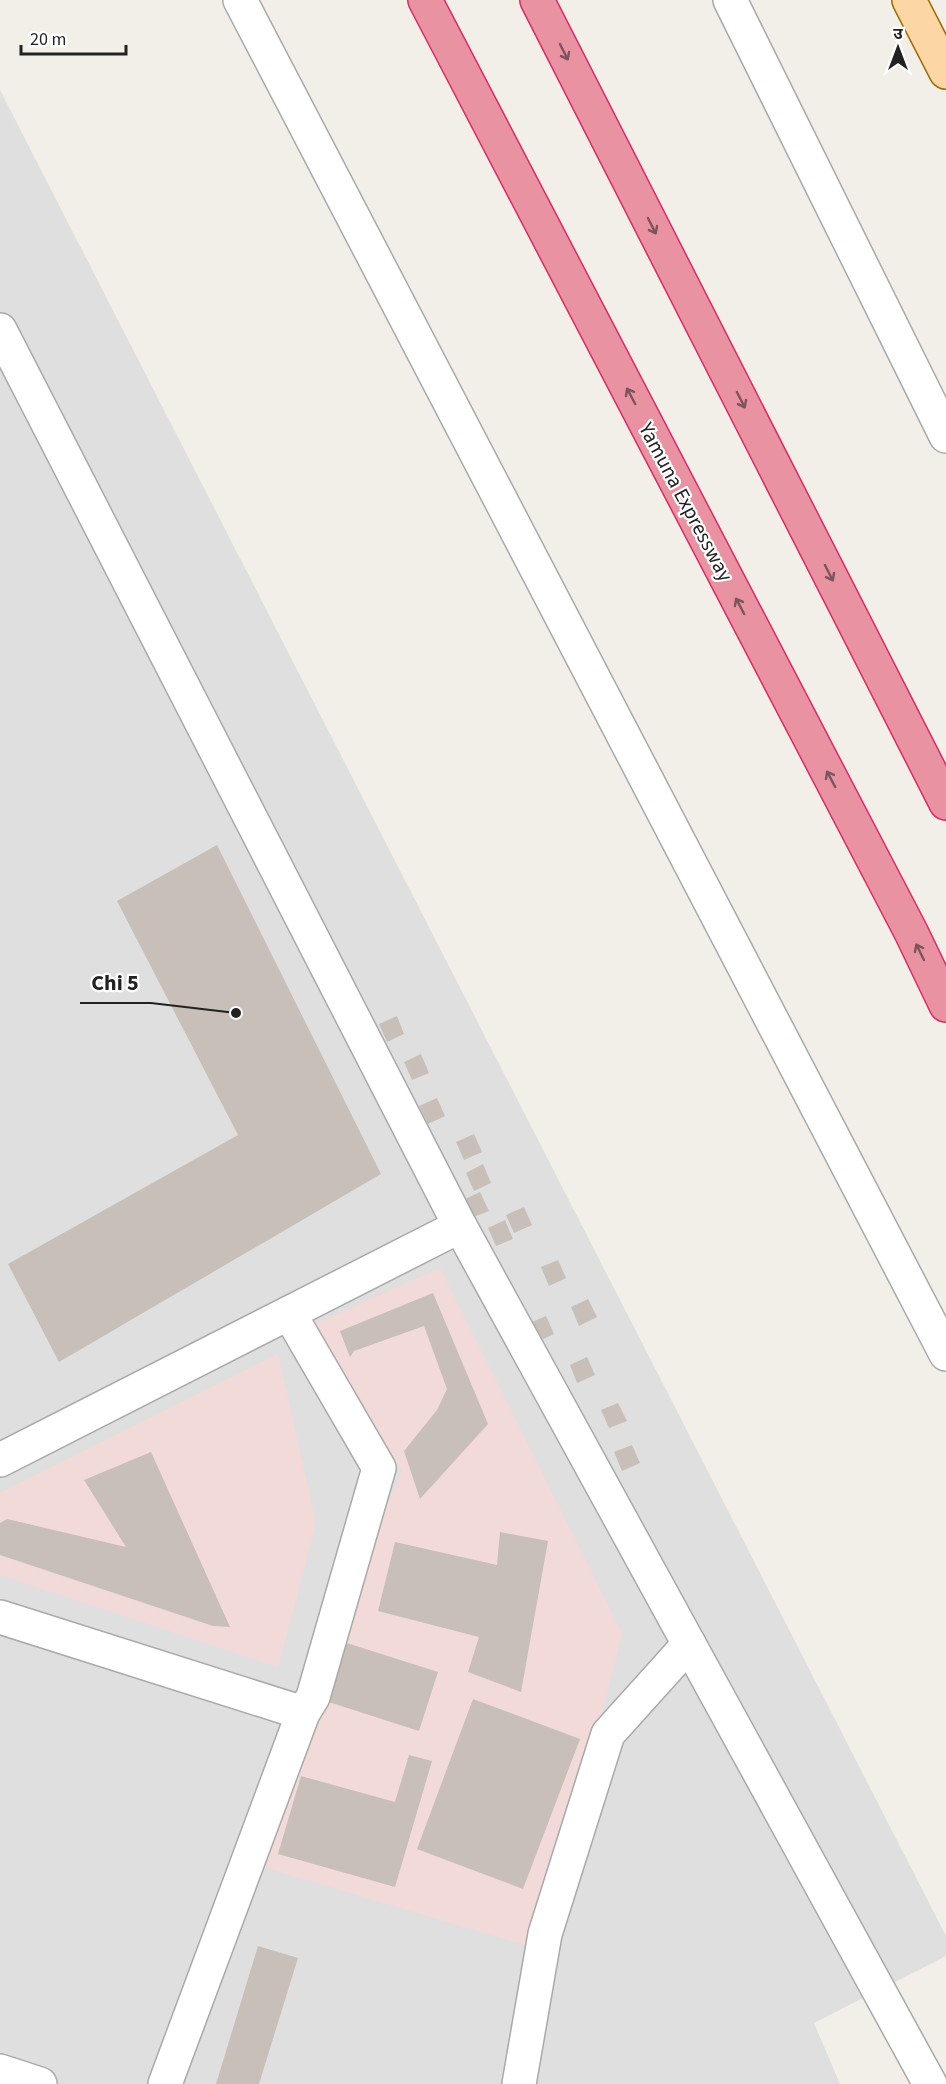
<svg xmlns="http://www.w3.org/2000/svg" width="946" height="2084" viewBox="0 0 946 2084" font-family="'Source Sans 3','Noto Sans Devanagari',sans-serif">
	<style>
		.residential { fill: #e0dfdf }
		.commercial { fill: #f2dad9 }
		.building { fill: #c7bfb8 }
		.lines { fill: none; stroke-linecap: round; stroke-linejoin: round }
		.minor-casing { stroke: #a9a9a9; stroke-width: 36 }
		.major-casing { stroke: #a06b00; stroke-width: 36 }
		.highway-casing { stroke: #dc2a67; stroke-width: 36 }
		.minor { stroke: #fff; stroke-width: 33 }
		.major { stroke: #fcd6a4; stroke-width: 33 }
		.highway { stroke: #e892a2; stroke-width: 33 }
		.oneway { stroke: #7b545c }
		.labels { text-anchor: middle; dominant-baseline: central; stroke-width: 4.5; stroke-linejoin: round; paint-order: stroke }
		.street-label { font-size: 21px; fill: #222; stroke: #fff }
		.leader { fill: none; stroke: #222; stroke-width: 2 }
		.callout-dot { fill: #222; stroke: #fff; stroke-width: 2 }
		.callout-label { font-size: 22px; text-anchor: middle; font-weight: bold; fill: #222; stroke: #fff; stroke-width: 4.5; stroke-linejoin: round; paint-order: stroke }
	</style>
	<rect width="100%" height="100%" fill="#f2efe9"/>
	<!-- residential -->
	<polygon class="residential" points="0,90 946,1936 946,1956 814,2023 840,2084 0,2084"/>
	<!-- commercial -->
	<g class="commercial">
		<polygon points="440,1268 622,1634 542,1950 260,1866 331,1638 402,1471 315,1324"/>
		<polygon points="278,1354 316,1523 278,1667 0,1575 0,1493"/>
	</g>
	<!-- building -->
	<g class="building">
		<polygon points="217,845 381,1174 59,1362 8,1264 238,1135 117,901"/>
		<polygon points="397,1016 404,1034 387,1042 379,1024"/>
		<polygon points="421,1054 429,1073 412,1080 404,1062"/>
		<polygon points="437,1098 445,1116 428,1124 419,1106"/>
		<polygon points="474,1134 482,1152 464,1160 456,1142"/>
		<polygon points="483,1164 491,1183 474,1191 466,1173"/>
		<polygon points="480,1192 489,1211 471,1218 463,1200"/>
		<polygon points="524,1207 532,1225 514,1233 506,1215"/>
		<polygon points="505,1220 513,1239 496,1246 488,1228"/>
		<polygon points="558,1260 566,1278 549,1286 541,1267"/>
		<polygon points="433,1293 488,1424 420,1499 404,1451 437,1410 447,1389 424,1326 354,1351 350,1357 340,1331"/>
		<polygon points="588,1299 597,1317 579,1326 571,1307"/>
		<polygon points="546,1316 554,1334 537,1342 528,1324"/>
		<polygon points="587,1357 595,1375 577,1383 570,1365"/>
		<polygon points="618,1403 627,1421 609,1428 601,1410"/>
		<polygon points="632,1445 640,1463 622,1471 614,1452"/>
		<polygon points="151,1452 230,1627 213,1626 0,1555 0,1523 7,1519 126,1547 84,1480"/>
		<polygon points="500,1532 548,1541 521,1692 468,1672 479,1637 378,1611 395,1542 497,1565"/>
		<polygon points="331,1638 438,1672 419,1731 313,1697"/>
		<polygon points="473,1699 580,1739 523,1889 417,1849"/>
		<polygon points="409,1755 432,1761 395,1887 278,1854 301,1776 395,1802"/>
		<polygon points="258,1946 298,1958 259,2084 216,2084"/>
	</g>
	<g class="lines">
		<defs>
			<g id="minor">
				<polyline points="240,0 946,1354"/>
				<polyline points="730,0 946,436"/>
				<polyline points="0,330 460,1226 930,2084"/>
				<polyline points="0,1460 460,1226"/>
				<polyline points="0,1617 303,1713"/>
				<polyline points="0,2071 40,2084"/>
				<polyline points="165,2084 303,1713 313,1697 379,1468 289,1313"/>
				<polyline points="519,2084 545,1934 608,1734 689,1644"/>
			</g>
			<polyline id="major" points="909,0 946,72"/>
			<g id="highway">
				<polyline points="425,0 911,932 946,1005"/>
				<polyline points="537,0 946,803"/>
			</g>
		</defs>
		<!-- minor casing -->
		<use href="#minor" class="minor-casing"/>
		<!-- major casing -->
		<use href="#major" class="major-casing"/>
		<!-- highway casing -->
		<use href="#highway" class="highway-casing"/>
		<!-- minor -->
		<use href="#minor" class="minor"/>
		<!-- major -->
		<use href="#major" class="major"/>
		<!-- highway -->
		<use href="#highway" class="highway"/>
	</g>
	<!-- one-way arrows -->
	<defs><path id="oneway-shaft" d="M-6 0H5M1.5-3L5.5 0L1.5 3" fill="none" stroke-width="1.6" stroke-linecap="round" stroke-linejoin="round" transform="scale(1.5)"/></defs>
	<g class="oneway">
		<use href="#oneway-shaft" transform="translate(564 52) rotate(63)"/>
		<use href="#oneway-shaft" transform="translate(652 226) rotate(63)"/>
		<use href="#oneway-shaft" transform="translate(631 396) rotate(-118)"/>
		<use href="#oneway-shaft" transform="translate(741 400) rotate(63)"/>
		<use href="#oneway-shaft" transform="translate(829 573) rotate(63)"/>
		<use href="#oneway-shaft" transform="translate(740 606) rotate(-118)"/>
		<use href="#oneway-shaft" transform="translate(831 779) rotate(-118)"/>
		<use href="#oneway-shaft" transform="translate(920 952) rotate(-116)"/>
	</g>
	<g class="labels">
		<!-- street labels -->
		<g class="street-label">
			<text transform="translate(686 502) rotate(62)">Yamuna Expressway</text>
		</g>
	</g>
	<!-- callouts -->
	<path class="leader" d="M236 1013L151 1003H80"/>
	<circle class="callout-dot" cx="236" cy="1013" r="6"/>
	<g class="callout-label">
		<text x="115" y="990">Chi 5</text>
	</g>
	<!-- north arrow -->
	<g transform="translate(898 48)" stroke="#ffffff" stroke-width="4.5" paint-order="stroke">
	<path d="M0-4.5L10 22L0 15L-10 22Z" fill="#222222"/>
	<text y="-9" font-size="16" font-weight="bold" text-anchor="middle" fill="#222222">उ</text>
	</g>
	<!-- scale -->
	<path d="M21 45v9h105v-9" fill="none" stroke="#222222" stroke-width="3"/>
	<text x="30" y="45" font-size="18" fill="#222222" stroke="#ffffff" stroke-width="4.5" paint-order="stroke">20 m</text>
</svg>
